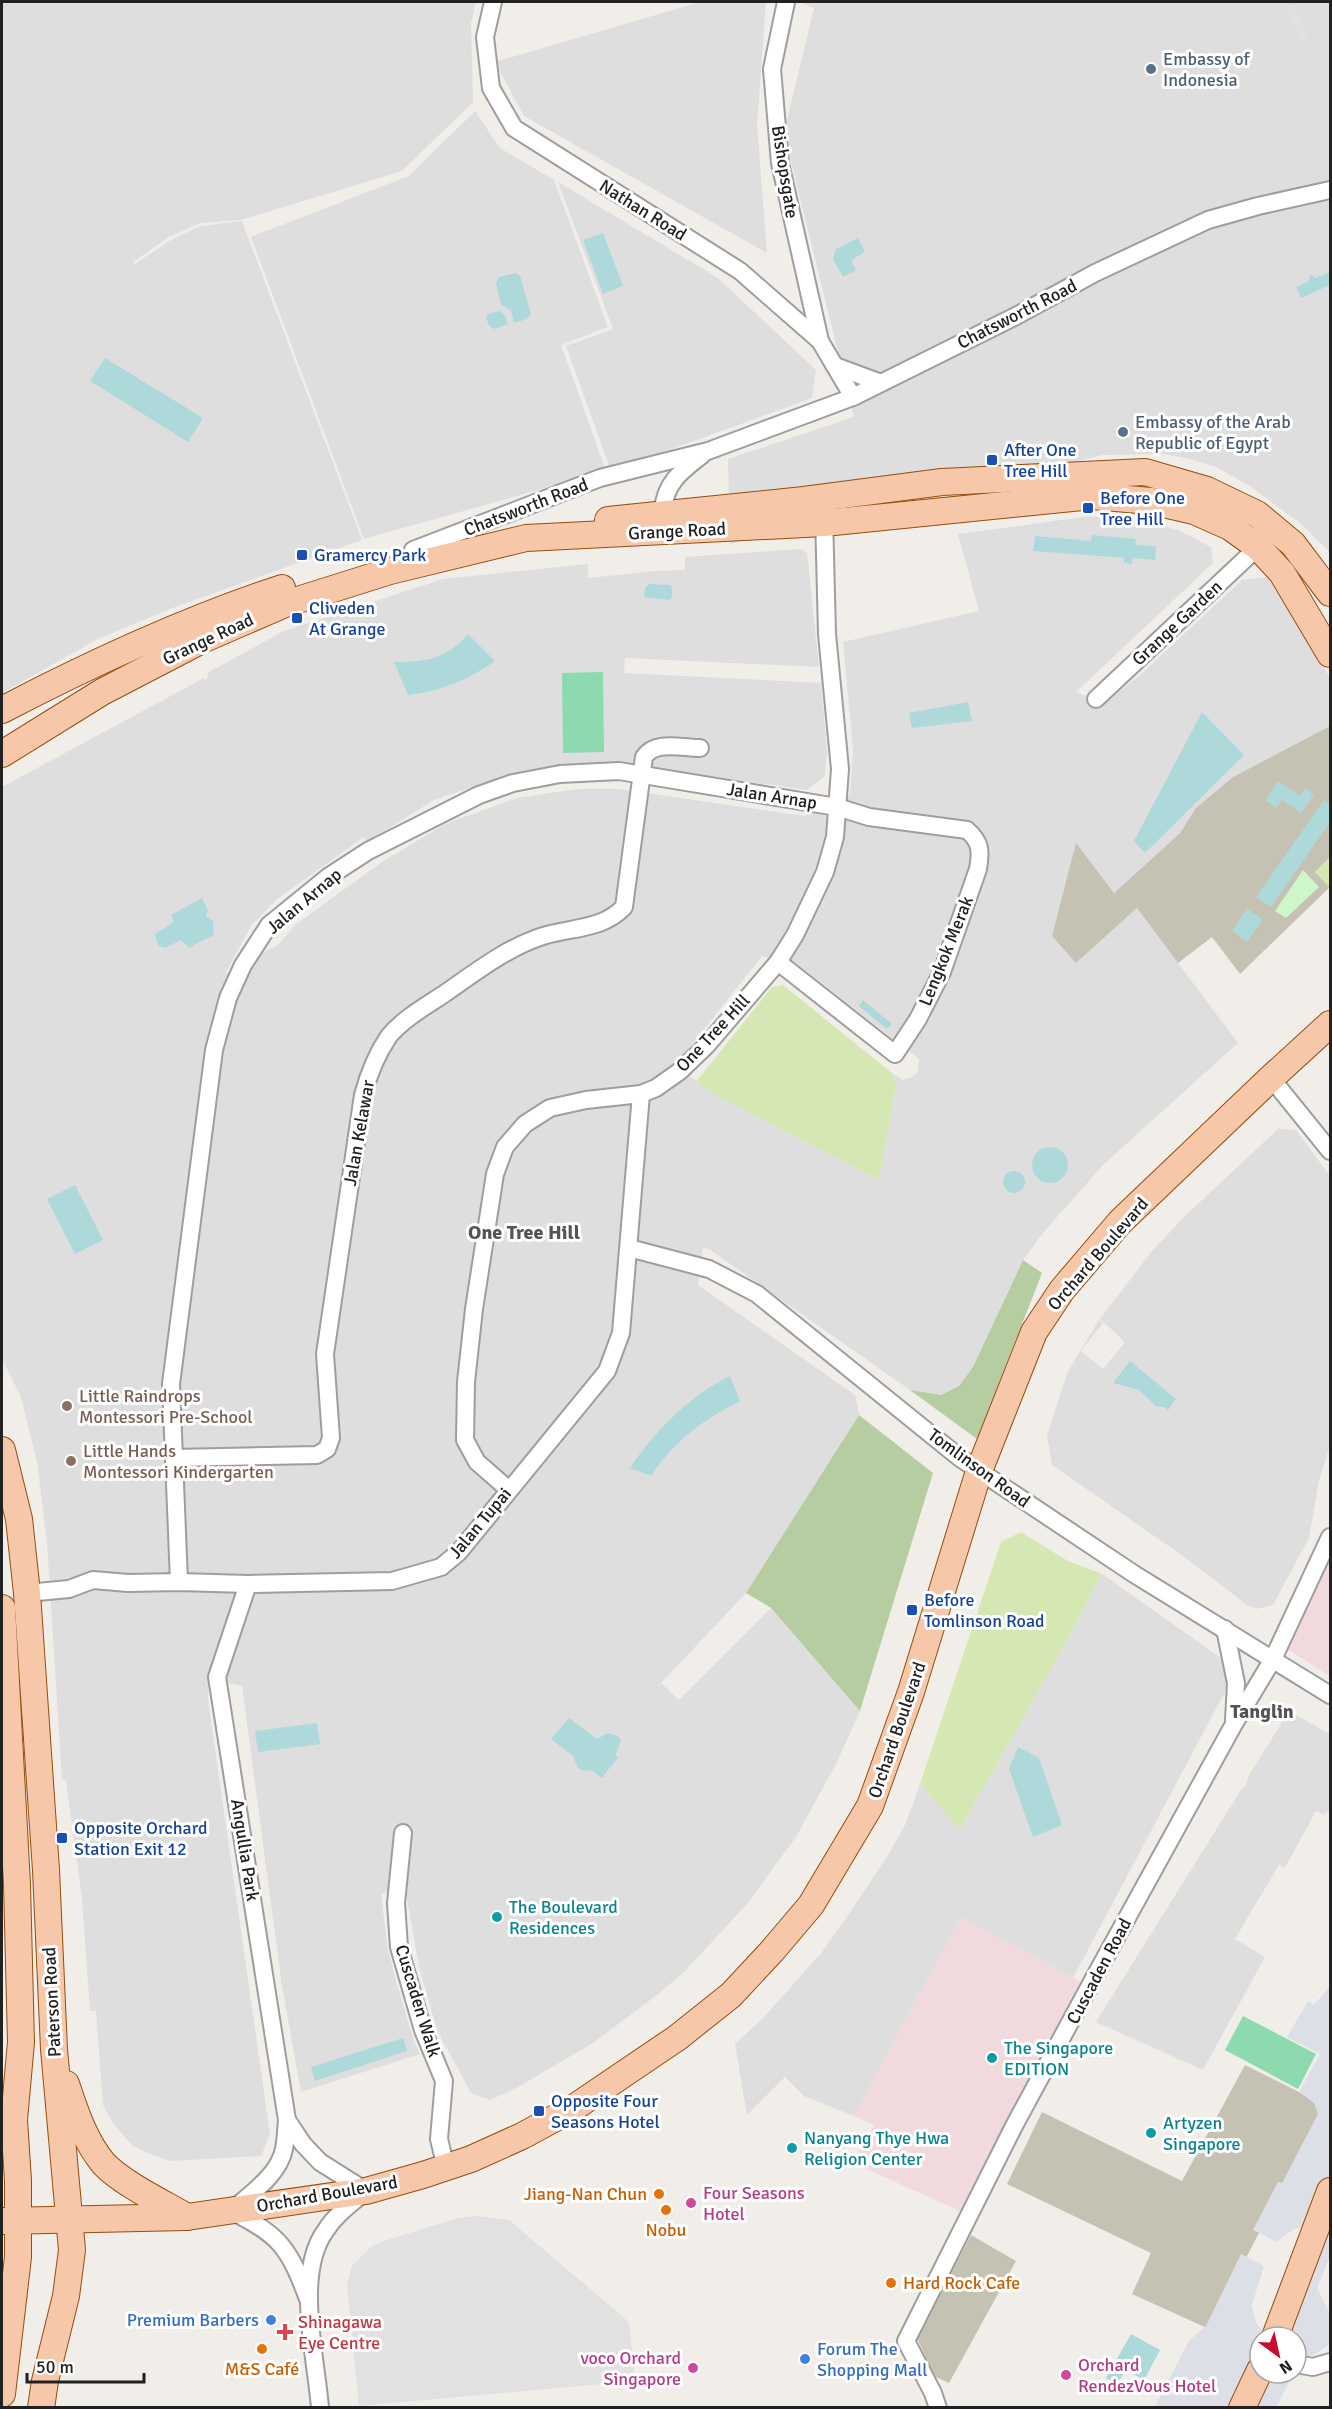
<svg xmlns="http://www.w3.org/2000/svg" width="1332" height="2409" viewBox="0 0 1332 2409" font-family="Signika,sans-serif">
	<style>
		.residential { fill: #dfdede; fill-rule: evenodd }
		.commercial { fill: #f0dadd }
		.construction { fill: #c5c2b4 }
		.grass { fill: #d5e7b3 }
		.forest { fill: #b5cda1 }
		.park { fill: #cef6ca }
		.pitch { fill: #8ddaae }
		.parking { fill: #e1e1e1 }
		.plaza { fill: #dddfe7 }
		.water { fill: #add9db }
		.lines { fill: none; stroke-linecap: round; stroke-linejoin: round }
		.minor-casing { stroke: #9e9e9e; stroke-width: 20 }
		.primary-casing { stroke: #944e0b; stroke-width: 28 }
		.minor { stroke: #fff; stroke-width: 16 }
		.primary { stroke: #f6c7a9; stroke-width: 26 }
		.service-dot { fill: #5c6f8a; stroke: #fff; stroke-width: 2 }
		.transit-dot { fill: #1a4fb4; stroke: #fff; stroke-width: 2 }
		.education-dot { fill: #8d6e63; stroke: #fff; stroke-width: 2 }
		.culture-dot { fill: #0f9aa8; stroke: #fff; stroke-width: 2 }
		.food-dot { fill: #e8710a; stroke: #fff; stroke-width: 2 }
		.hotel-dot { fill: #d1479c; stroke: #fff; stroke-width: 2 }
		.shop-dot { fill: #3f7fe0; stroke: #fff; stroke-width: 2 }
		.health-dot { fill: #e0444e; stroke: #fff; stroke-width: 2 }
		.labels { text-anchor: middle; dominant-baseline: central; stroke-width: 6; stroke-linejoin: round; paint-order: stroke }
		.service-label { font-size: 18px; fill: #4e5e75; stroke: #fff; text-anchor: start }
		.street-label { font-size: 18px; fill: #212121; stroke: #fff }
		.transit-label { font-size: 18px; fill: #164399; stroke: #fff; text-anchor: start }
		.education-label { font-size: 18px; fill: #785e54; stroke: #fff; text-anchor: start }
		.culture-label { font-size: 18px; fill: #0d838f; stroke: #fff; text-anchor: start }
		.hotel-label { font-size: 18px; fill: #b23c85; stroke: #fff; text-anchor: start }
		.food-label { font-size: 18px; fill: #c56008; stroke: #fff }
		.shop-label { font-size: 18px; fill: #366cbe; stroke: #fff; text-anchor: end }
		.health-label { font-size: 18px; fill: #be3a42; stroke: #fff; text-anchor: start }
		.neighbourhood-label { font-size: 20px; font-weight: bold; fill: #545454; stroke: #fff }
	</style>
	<rect width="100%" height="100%" fill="#f1ede9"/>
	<!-- residential -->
	<g class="residential">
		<polygon points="2,2 476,2 471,23 473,102 402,171 241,220 200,223 169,237 133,262 135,264 171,240 200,226 242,221 362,540 170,609 98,639 2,693"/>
		<polygon points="700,2 766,2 757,124 767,253 524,116 495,62"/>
		<polygon points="799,2 1330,2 1330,552 1301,524 1250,486 1216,467 1190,459 1163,454 1103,455 730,544 728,459 854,417 784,133 814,8"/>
		<polygon points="475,111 500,148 554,180 608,327 561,345 606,471 364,539 251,237 409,176"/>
		<polygon points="558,182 718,278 816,370 812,398 611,471 566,346 613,329"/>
		<path d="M 1128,516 L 1178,530 L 1211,547 L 1213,563 L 1076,692 L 1105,703 L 1140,675 L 1242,580 L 1266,577 L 1285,600 L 1330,678 L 1330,726 L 1233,777 L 1197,808 L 1180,833 L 1114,893 L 1076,844 L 1053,936 L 1076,963 L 1137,908 L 1238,1043 L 1103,1165 L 1042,1234 L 1023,1260 L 973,1367 L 959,1386 L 941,1395 L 910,1390 L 709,1249 L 703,1248 L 698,1285 L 855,1395 L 859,1415 L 746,1593 L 661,1683 L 679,1700 L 771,1608 L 860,1711 L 837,1762 L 796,1837 L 747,1904 L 685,1971 L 657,1995 L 593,2043 L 518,2087 L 490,2100 L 471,2093 L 437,2030 L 419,1967 L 405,1887 L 381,1894 L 387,1944 L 395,1978 L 414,2041 L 420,2054 L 301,2092 L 282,1986 L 242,1686 L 209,1679 L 208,1700 L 270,2134 L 261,2156 L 171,2161 L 145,2152 L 132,2145 L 112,2122 L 103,2105 L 96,2011 L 90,2011 L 82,1899 L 66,1780 L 62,1780 L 47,1543 L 37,1462 L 21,1397 L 2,1359 L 2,787 L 204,678 L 206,681 L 209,672 L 284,631 L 443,579 L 588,564 L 588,578 L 656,571 L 685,570 L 685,557 L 800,549 L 807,553 L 819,667 L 625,658 L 624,673 L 821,683 L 827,750 L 825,776 L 807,790 L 624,764 L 577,763 L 514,773 L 434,800 L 367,842 L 364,837 L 277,899 L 251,926 L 225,974 L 279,944 L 295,925 L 382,862 L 445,824 L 517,798 L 577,789 L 620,789 L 804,816 L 850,795 L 853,749 L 843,642 L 979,611 L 958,534 L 1084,517 ZM 762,956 L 797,964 L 919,1059 L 917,1073 L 912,1077 L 903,1080 L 893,1074 L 896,1083 L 879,1180 L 723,1099 L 675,1066 Z"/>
		<polygon points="1278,1129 1296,1130 1330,1176 1330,1446 1319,1480 1309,1538 1273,1605 1256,1609 1247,1605 1183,1556 1052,1465 1047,1436 1067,1373 1099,1320 1103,1323 1081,1351 1103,1369 1125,1342 1100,1319 1152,1251 1183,1218"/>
		<polygon points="1102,1574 1231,1665 1228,1686 1073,1978 961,1917 854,2116 804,2096 785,2077 747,2115 735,2044 764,2017 822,1952 845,1920 888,1855 906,1823 920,1784 960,1829 1053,1666"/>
		<polygon points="1289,1711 1330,1734 1330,1809 1324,1815 1316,1811 1285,1868 1279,1865 1235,1939 1265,1957 1203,2070 1096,2022 1241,1790 1246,1786 1248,1777"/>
	</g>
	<!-- commercial -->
	<g class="commercial">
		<polygon points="1330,1553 1330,1676 1287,1649"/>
		<polygon points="961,1917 1082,1983 960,2211 853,2163 874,2125 854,2116"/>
	</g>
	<!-- construction -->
	<g class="construction">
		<polygon points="1330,726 1330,857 1315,872 1330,887 1240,974 1212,937 1178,963 1137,908 1076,963 1052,936 1076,843 1114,893 1180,833 1196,808 1233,777"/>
		<polygon points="1245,2065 1319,2102 1321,2114 1209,2329 1132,2294 1151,2253 1007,2184 1042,2112 1182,2181"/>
		<polygon points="971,2235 1016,2261 949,2383 934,2376 917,2338"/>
	</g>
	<!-- grass -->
	<g class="grass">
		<polygon points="1330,857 1330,888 1315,872"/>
		<polygon points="783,985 893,1074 896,1083 879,1180 723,1099 696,1082 772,987"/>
		<polygon points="1021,1532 1068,1561 1102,1574 1053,1666 960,1829 920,1784 1001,1542"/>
	</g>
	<!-- forest -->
	<g class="forest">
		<polygon points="1023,1260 1042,1273 977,1439 910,1390 941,1395 959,1386 973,1367"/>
		<polygon points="859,1415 933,1473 860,1711 771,1608 746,1593"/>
	</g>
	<!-- park -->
	<polygon class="park" points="1303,870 1319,887 1286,918 1275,911"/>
	<!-- pitch -->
	<g class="pitch">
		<polygon points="603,672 604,752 563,753 562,673"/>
		<polygon points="1243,2016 1316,2054 1298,2089 1225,2050"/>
	</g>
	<!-- parking -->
	<g class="parking">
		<polygon points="1294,4 1308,41 1301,44 1286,7"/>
		<polygon points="477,2216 509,2220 629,2322 635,2381 359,2406 347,2285 352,2266 372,2246 384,2241 458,2218"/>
	</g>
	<!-- plaza -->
	<g class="plaza">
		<polygon points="1330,1986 1330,2257 1317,2288 1330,2314 1330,2344 1298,2365 1296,2369 1296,2337 1275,2337 1316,2229 1302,2227 1292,2230 1277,2242 1253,2230 1278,2182 1282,2183 1318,2114 1314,2103 1299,2092 1320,2054 1287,2037 1308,2001 1314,2005"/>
		<polygon points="1241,2254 1264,2266 1252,2305 1256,2323 1268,2337 1260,2337 1260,2373 1294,2373 1276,2407 1154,2408 1189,2341 1206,2326"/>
	</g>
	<!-- water -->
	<g class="water">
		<polygon points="603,233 623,286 603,294 583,240"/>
		<polygon points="858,238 865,252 851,260 856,270 843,277 833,259 836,249"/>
		<polygon points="1330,272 1330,285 1301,298 1296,287 1309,281 1310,274 1316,278"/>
		<polygon points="516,273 520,276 531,314 527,319 514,323 511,310 501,305 496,283 499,277"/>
		<polygon points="500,311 505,315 508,324 494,329 489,326 486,317 490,313"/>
		<polygon points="105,358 203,418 188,442 90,381"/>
		<polygon points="1092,535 1136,539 1135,545 1156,546 1155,560 1133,558 1132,564 1124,563 1124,558 1033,551 1035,536 1091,541"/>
		<polygon points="649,584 670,585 672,588 672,598 669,600 644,597 645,588"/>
		<path d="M 468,634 L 495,661 C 468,680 441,691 408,695 L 394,662 C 426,662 447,659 468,634 Z"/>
		<polygon points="968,702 972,721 912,728 909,713"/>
		<polygon points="1202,712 1244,755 1145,853 1134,841"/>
		<polygon points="1278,781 1300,796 1305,788 1314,795 1301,813 1282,800 1276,808 1265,800"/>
		<polygon points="1324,800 1330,805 1330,822 1271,907 1256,897"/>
		<path d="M 202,898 L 208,911 L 206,916 L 213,921 L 214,935 C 205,940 197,942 190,948 L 181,940 L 165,948 L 158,945 L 155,934 L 174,922 L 171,915 Z"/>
		<polygon points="1247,909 1263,919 1247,942 1232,931"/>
		<polygon points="863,1000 892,1024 887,1029 859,1006"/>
		<circle cx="1050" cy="1165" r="18"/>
		<circle cx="1014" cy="1182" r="11"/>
		<polygon points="75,1185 103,1240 75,1254 47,1199"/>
		<polygon points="1130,1361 1176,1399 1168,1410 1164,1407 1157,1407 1139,1390 1113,1383"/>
		<path d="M 730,1376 L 740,1401 C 703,1420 674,1441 651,1476 L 630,1468 C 655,1431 689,1396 730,1376 Z"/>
		<polygon points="569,1718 597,1739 608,1733 618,1736 621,1741 615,1755 618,1757 602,1778 591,1770 584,1771 578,1768 573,1756 551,1739"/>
		<polygon points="317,1723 320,1744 258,1752 255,1731"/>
		<polygon points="1018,1747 1039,1758 1062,1825 1033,1837 1009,1769"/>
		<polygon points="403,2038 407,2051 315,2081 311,2067"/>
		<polygon points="1131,2334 1160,2350 1144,2380 1126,2370 1117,2384 1106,2378"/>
	</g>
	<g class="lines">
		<defs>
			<g id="minor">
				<polyline points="493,2 485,37 491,88 514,128 740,271 820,341 853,397"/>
				<polyline points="786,2 772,69 780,163 820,341"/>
				<polyline points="835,366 881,383"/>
				<path d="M 663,512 C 664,484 681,471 702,455"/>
				<polyline points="413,550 600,478 708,451 853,397 1016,316 1095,273 1208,220 1258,206 1330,190"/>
				<polyline points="1096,699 1258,547"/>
				<polyline points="1271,1078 1330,1151"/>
				<polyline points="629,1248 709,1269 757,1294 960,1458 1134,1574 1330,1695"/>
				<path d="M 174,1458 L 317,1455 L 327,1449 L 331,1438 L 325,1354 L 363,1095 C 369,1073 376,1055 389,1036 C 403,1019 426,1006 444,994 C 476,972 506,948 543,936 C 572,927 602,930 624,907 L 644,757 C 655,740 682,748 700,748"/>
				<polyline points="508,1489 477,1462 465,1440 466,1382 474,1309 495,1174 505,1147 525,1124 550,1108 586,1100 641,1094 656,1088 680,1071 707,1045 778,962 795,935 825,872 835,837 840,769 827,634 824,515"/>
				<path d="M 179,1582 L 171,1384 L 214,1050 L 228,998 L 243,965 L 269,925 L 328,877 L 368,851 L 479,795 L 513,783 L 560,774 L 619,771 L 837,807 L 869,817 L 967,830 C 981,842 981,851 978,869 L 942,972 L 918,1019 L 895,1054 L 778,962"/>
				<path d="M 248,1584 L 217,1677 L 287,2120 C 286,2129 286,2139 284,2149 C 279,2175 250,2194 231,2211 C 280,2235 289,2248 308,2299"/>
				<polyline points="27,1593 69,1589 93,1580 128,1583 179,1582 248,1584 392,1581 441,1567 459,1552 607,1371 621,1333 641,1094"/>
				<polyline points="1225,1629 1236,1683 1234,1720"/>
				<polyline points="403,1833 396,1903 399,1947 423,2030 444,2081 439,2139 446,2168"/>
				<path d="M 287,2120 L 303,2144 L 320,2162 L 366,2191 C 352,2203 336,2214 326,2230 C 294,2273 316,2356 320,2408"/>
				<polyline points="1296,2364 1313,2367 1330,2362"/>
				<polyline points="938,2408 933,2393 906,2341 1014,2126 1100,1967 1234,1724 1273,1659 1330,1537"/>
			</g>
			<g id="primary">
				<polyline points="608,520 804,500 942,482 1145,472 1207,490 1257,514 1293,544 1330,593"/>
				<path d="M 2,710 C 92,663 185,620 282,588"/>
				<polyline points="2,754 102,692 202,640 285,604 390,571 526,538 824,523 1092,496 1151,501 1194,511 1230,527 1258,547 1282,573 1330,654"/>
				<polyline points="2,1450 19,1519 27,1593 46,1870 54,2049 72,2250 66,2296 45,2381 41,2408"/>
				<polyline points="2,1608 17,1884 21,2042 14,2120 18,2181 18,2257 2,2394"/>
				<path d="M 66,2084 C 75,2111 85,2142 104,2164 C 122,2183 163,2203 187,2217"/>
				<polyline points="2,2221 187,2217 366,2191 423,2175 471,2159 522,2136 572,2109 677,2038 731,1995 772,1951 811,1905 870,1806 911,1692 979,1471 1034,1332 1062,1290 1120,1222 1271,1078 1330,1024"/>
				<polyline points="1275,2337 1330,2191"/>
				<polyline points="1242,2408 1260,2370"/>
			</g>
		</defs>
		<!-- minor casing -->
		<use href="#minor" class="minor-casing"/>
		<!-- primary casing -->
		<use href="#primary" class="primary-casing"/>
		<!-- minor -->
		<use href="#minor" class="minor"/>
		<!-- primary -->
		<use href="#primary" class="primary"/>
	</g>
	<!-- markers -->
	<g class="service-dot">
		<circle cx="1151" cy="69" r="6"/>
		<circle cx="1123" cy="432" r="6"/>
	</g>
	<g class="transit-dot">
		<rect x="986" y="454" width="12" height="12" rx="3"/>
		<rect x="1082" y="502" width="12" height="12" rx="3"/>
		<rect x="296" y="549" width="12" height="12" rx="3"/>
		<rect x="291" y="612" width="12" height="12" rx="3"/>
		<rect x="906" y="1604" width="12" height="12" rx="3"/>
		<rect x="56" y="1832" width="12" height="12" rx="3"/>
		<rect x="533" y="2105" width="12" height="12" rx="3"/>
	</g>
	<g class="education-dot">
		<circle cx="67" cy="1406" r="6"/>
		<circle cx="71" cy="1461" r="6"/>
	</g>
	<g class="culture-dot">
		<circle cx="497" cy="1917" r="6"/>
		<circle cx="992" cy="2058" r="6"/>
		<circle cx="1151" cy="2133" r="6"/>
		<circle cx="792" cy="2148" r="6"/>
	</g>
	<g class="food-dot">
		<circle cx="659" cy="2194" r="6"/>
		<circle cx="666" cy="2210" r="6"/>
		<circle cx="891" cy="2283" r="6"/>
		<circle cx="262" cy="2349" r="6"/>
	</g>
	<g class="hotel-dot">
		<circle cx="691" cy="2203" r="6"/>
		<circle cx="693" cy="2368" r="6"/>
		<circle cx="1066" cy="2375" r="6"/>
	</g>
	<g class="shop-dot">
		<circle cx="271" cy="2320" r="6"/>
		<circle cx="805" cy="2359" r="6"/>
	</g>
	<path class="health-dot" d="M282 2323h6v6h6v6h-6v6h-6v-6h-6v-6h6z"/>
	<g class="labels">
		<!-- service labels -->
		<g class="service-label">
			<text x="1163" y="59">Embassy of<tspan x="1163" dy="21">Indonesia</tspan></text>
			<text x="1135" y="422">Embassy of the Arab<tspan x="1135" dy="21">Republic of Egypt</tspan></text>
		</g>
		<!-- street labels -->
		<g class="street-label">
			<text transform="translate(785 172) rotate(81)">Bishopsgate</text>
			<text transform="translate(643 210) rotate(32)">Nathan Road</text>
			<text transform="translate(1017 314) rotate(-27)">Chatsworth Road</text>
			<text transform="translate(526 507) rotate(-21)">Chatsworth Road</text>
			<text transform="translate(677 531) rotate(-3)">Grange Road</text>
			<text transform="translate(1177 623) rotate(-43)">Grange Garden</text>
			<text transform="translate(208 639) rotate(-25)">Grange Road</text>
			<text transform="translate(772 796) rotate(9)">Jalan Arnap</text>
			<text transform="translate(304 901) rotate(-40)">Jalan Arnap</text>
			<text transform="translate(946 951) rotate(-68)">Lengkok Merak</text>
			<text transform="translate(713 1033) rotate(-47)">One Tree Hill</text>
			<text transform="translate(359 1133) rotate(-80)">Jalan Kelawar</text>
			<text transform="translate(1098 1254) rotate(-49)">Orchard Boulevard</text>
			<text transform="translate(979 1468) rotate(36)">Tomlinson Road</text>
			<text transform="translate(480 1523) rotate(-50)">Jalan Tupai</text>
			<text transform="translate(897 1730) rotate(-71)">Orchard Boulevard</text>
			<text transform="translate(245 1850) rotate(81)">Angullia Park</text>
			<text transform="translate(1099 1971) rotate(-62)">Cuscaden Road</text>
			<text transform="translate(418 2001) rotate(73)">Cuscaden Walk</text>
			<text transform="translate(52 2002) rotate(-93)">Paterson Road</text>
			<text transform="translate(327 2194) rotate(-10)">Orchard Boulevard</text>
		</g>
		<!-- transit labels -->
		<g class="transit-label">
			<text x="1004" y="450">After One<tspan x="1004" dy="21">Tree Hill</tspan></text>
			<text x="1100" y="498">Before One<tspan x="1100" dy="21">Tree Hill</tspan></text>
			<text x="314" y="555">Gramercy Park</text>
			<text x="309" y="608">Cliveden<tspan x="309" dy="21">At Grange</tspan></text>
			<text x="924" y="1600">Before<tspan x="924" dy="21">Tomlinson Road</tspan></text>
			<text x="74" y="1828">Opposite Orchard<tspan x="74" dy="21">Station Exit 12</tspan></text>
			<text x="551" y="2101">Opposite Four<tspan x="551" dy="21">Seasons Hotel</tspan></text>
		</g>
		<!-- education labels -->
		<g class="education-label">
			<text x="79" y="1396">Little Raindrops<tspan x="79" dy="21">Montessori Pre-School</tspan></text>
			<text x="83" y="1451">Little Hands<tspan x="83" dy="21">Montessori Kindergarten</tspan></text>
		</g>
		<!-- culture labels -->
		<g class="culture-label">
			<text x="509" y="1907">The Boulevard<tspan x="509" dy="21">Residences</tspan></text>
			<text x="1004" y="2048">The Singapore<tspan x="1004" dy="21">EDITION</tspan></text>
			<text x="1163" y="2123">Artyzen<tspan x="1163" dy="21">Singapore</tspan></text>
			<text x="804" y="2138">Nanyang Thye Hwa<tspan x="804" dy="21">Religion Center</tspan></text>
		</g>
		<!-- hotel labels -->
		<g class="hotel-label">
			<text x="703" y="2193">Four Seasons<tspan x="703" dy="21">Hotel</tspan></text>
			<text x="681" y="2358" text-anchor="end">voco Orchard<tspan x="681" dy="21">Singapore</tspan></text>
			<text x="1078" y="2365">Orchard<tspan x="1078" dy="21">RendezVous Hotel</tspan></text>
		</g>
		<!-- food labels -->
		<g class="food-label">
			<text x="647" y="2194" text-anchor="end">Jiang-Nan Chun</text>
			<text x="666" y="2230">Nobu</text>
			<text x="903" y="2283" text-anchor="start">Hard Rock Cafe</text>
			<text x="262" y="2369">M&amp;S Café</text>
		</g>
		<!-- shop labels -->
		<g class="shop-label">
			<text x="259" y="2320">Premium Barbers</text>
			<text x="817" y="2349" text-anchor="start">Forum The<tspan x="817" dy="21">Shopping Mall</tspan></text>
		</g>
		<!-- health labels -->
		<g class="health-label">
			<text x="298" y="2322">Shinagawa<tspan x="298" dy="21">Eye Centre</tspan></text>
		</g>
		<!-- neighbourhood labels -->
		<g class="neighbourhood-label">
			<text x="524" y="1232">One Tree Hill</text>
			<text x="1262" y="1711">Tanglin</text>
		</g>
	</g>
	<!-- border -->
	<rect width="1332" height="2409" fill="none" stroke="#212121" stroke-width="6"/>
	<!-- north arrow -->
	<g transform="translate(1278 2355) rotate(147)"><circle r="28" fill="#ffffff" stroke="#a6a6a6" stroke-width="1.5"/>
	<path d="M0-4.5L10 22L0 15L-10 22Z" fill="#c40e2e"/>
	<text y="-9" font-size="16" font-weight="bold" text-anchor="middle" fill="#212121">N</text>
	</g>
	<!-- scale -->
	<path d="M27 2373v9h117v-9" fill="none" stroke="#212121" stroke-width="3"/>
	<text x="36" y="2373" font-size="18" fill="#212121" stroke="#ffffff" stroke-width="4.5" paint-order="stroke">50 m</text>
</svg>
